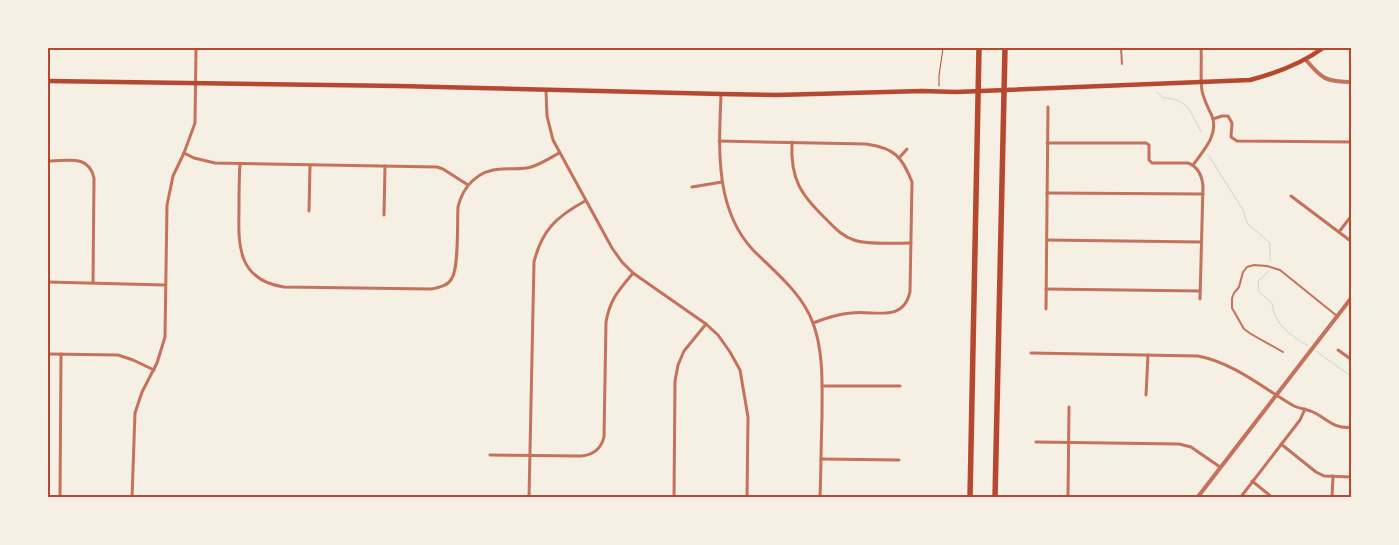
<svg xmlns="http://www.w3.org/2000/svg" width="1399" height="545" viewBox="0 0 1399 545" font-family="Spectral,serif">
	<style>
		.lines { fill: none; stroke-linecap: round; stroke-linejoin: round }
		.stream { stroke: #c9d6d2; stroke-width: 1 }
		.path { stroke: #b5482f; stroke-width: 1 }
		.service { stroke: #c5725c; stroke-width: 2 }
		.minor { stroke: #c5725c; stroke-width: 3 }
		.tertiary { stroke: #c5725c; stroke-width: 4 }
		.secondary { stroke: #b5482f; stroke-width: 4.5 }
		.motorway { stroke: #b5482f; stroke-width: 5.5 }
		.neatline { fill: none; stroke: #b5482f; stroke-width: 2 }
	</style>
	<rect width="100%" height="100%" fill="#f6efe4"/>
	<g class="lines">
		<!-- stream -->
		<g class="stream">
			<path d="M 1157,92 L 1163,98 C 1187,98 1191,112 1201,132"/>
			<polyline points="1209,156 1243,210 1247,223 1270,243 1270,261"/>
			<path d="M 1269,271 L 1258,281 L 1259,292 L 1272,303 C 1274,325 1291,335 1308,346"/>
			<polyline points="1316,351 1352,377"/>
		</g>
		<!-- path -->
		<polyline class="path" points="939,86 939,76 943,48"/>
		<!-- service -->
		<g class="service">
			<polyline points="1121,48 1122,64"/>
			<polyline points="1283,352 1251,334 1244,329 1232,308 1232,298 1234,293 1239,287 1243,272 1247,267 1254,265 1267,266 1280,270 1337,316"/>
		</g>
		<!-- minor -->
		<g class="minor">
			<polyline points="546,91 547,116 553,140 612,248 622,262 633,273 706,324 718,335 730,352 740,370 748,417 747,498"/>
			<path d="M 721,94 C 719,147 714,208 753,250 C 775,272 802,293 813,323 C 824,353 822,386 822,417 C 821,444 821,471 820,498"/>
			<polyline points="1213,119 1222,116 1228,116 1232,123 1231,137 1237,141 1352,142"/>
			<path d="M 719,141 L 866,144 C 894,148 902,156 912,182 L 910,292 C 903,323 875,310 851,313 C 837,314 826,318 813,323"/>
			<path d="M 792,142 C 790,179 801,195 826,219 C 835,228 842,236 854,240 C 867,245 896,243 911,243"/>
			<path d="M 1047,143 L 1146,143 L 1149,145 L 1149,160 L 1152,163 L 1188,163 C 1199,167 1202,176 1203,186 L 1200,299"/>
			<polyline points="184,153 194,158 215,163 437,167 443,169 468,185"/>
			<polyline points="899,158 907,149"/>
			<path d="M 48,161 C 67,161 89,154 94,178 L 93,283"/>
			<path d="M 240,164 C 239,179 239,195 239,211 C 238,248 239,280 284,287 L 432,289 C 440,287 448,286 452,278 C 459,267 457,223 458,207 C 463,186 478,170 501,169 C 511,168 522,170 531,167 C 541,164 550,158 559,153"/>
			<path d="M 1193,165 C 1203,151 1219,135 1212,116 C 1208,108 1204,100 1202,91 C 1200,77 1202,62 1201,48"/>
			<polyline points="692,187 722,182"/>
			<polyline points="1047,193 1203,194"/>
			<polyline points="1291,196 1352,242"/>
			<polyline points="309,211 310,165"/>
			<polyline points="384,215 385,166"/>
			<polyline points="1339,232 1352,215"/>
			<polyline points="1047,240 1201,242"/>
			<polyline points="48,282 165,285"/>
			<polyline points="1046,289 1200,291"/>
			<polyline points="1046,309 1048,107"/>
			<polyline points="1338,350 1352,360"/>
			<path d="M 1031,353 L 1198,356 C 1234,363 1263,388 1294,406 C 1300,409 1307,409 1313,412 C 1326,418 1335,430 1352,427"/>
			<polyline points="48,354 118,355 133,360 154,370"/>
			<polyline points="822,386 900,386"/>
			<polyline points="1146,395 1148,355"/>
			<polyline points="1036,442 1179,444 1191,447 1220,467"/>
			<polyline points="1281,444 1316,472 1324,476 1352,477"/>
			<path d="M 490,455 L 581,456 C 593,455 601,449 604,437 L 606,322 C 610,299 619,290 633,273"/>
			<polyline points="821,459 899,460"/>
			<polyline points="1252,481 1273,498"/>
			<polyline points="60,498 61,354"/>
			<polyline points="132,498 135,413 142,392 157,363 165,337 167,205 173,176 184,153 195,123 196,48"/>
			<path d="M 529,498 L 534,262 C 542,230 556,217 585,201"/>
			<polyline points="674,498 675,381 678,365 684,351 706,324"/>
			<polyline points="1068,498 1069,407"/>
			<polyline points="1240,498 1300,420 1305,409"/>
			<polyline points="1332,498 1333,476"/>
		</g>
		<!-- tertiary -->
		<g class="tertiary">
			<path d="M 1306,60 C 1322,79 1326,82 1352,82"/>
			<polyline points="1197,498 1352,297"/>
		</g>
		<!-- secondary -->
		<path class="secondary" d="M 48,81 L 399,86 L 721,94 L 777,95 L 922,91 L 956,92 L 1250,80 C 1277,73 1301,64 1323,48"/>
		<!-- motorway -->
		<g class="motorway">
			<polyline points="970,498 979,48"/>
			<polyline points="995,498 1005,48"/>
		</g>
	</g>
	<!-- border -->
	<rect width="1399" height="545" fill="none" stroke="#f6efe4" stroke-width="98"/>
	<rect x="49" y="49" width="1301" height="447" class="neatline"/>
</svg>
